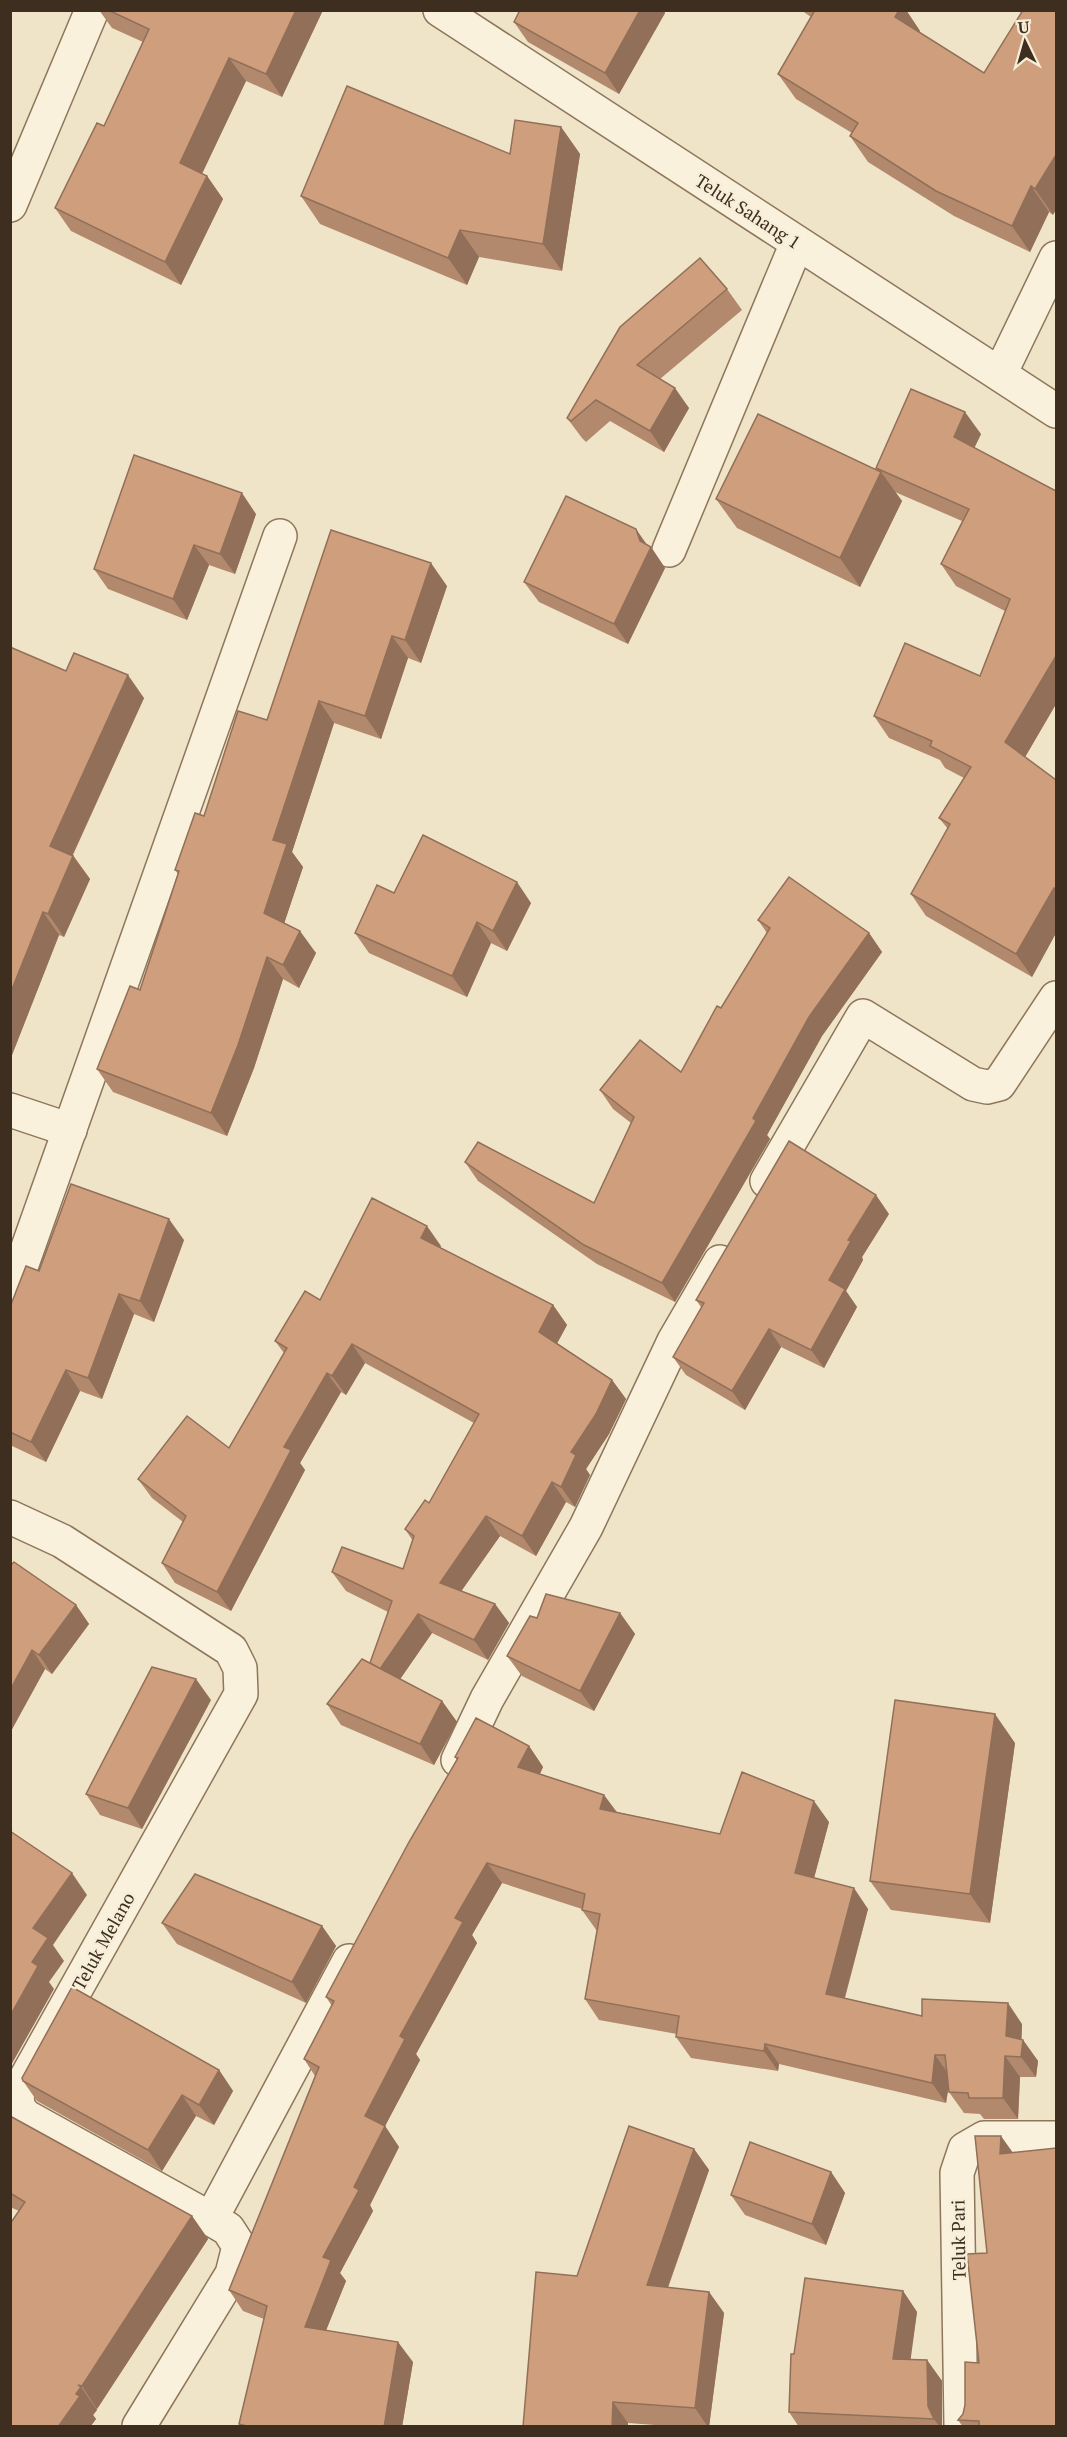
<svg xmlns="http://www.w3.org/2000/svg" width="1067" height="2437" viewBox="0 0 1067 2437" font-family="'PT Serif',serif">
	<style>
		.lines { fill: none; stroke-linecap: round; stroke-linejoin: round }
		.street-casing { stroke: #8d765c; stroke-width: 36 }
		.street { stroke: #faf1dc; stroke-width: 33 }
		.wall { fill: #b2896c }
		.shaded-wall { fill: #916f58 }
		.building { fill: #cf9f7d; stroke: #916f58; stroke-width: 1.5 }
		.labels { text-anchor: middle; dominant-baseline: central; stroke-width: 5; stroke-linejoin: round; paint-order: stroke }
		.street-label { font-size: 18px; fill: #3d2e20; stroke: #f7eed8 }
	</style>
	<rect width="100%" height="100%" fill="#f0e4c8"/>
	<g class="lines">
		<defs>
			<g id="street">
				<polyline points="440,10 1056,411"/>
				<polyline points="10,205 92,10"/>
				<polyline points="1000,374 1056,258"/>
				<polyline points="669,550 797,243"/>
				<polyline points="10,1110 70,1130"/>
				<polyline points="767,1181 863,1016 973,1084 987,1087 999,1084 1056,998"/>
				<polyline points="10,1298 280,536"/>
				<polyline points="10,1517 62,1541 231,1650 240,1668 241,1694 17,2094 18,2107 25,2116 211,2219 228,2229 239,2246 232,2274 139,2426"/>
				<polyline points="458,1760 487,1699 586,1527 674,1341 720,1262"/>
				<polyline points="211,2219 349,1961"/>
				<polyline points="961,2426 957,2173 965,2149 984,2138 1056,2138"/>
			</g>
		</defs>
		<!-- street casing -->
		<use href="#street" class="street-casing"/>
		<!-- street -->
		<use href="#street" class="street"/>
	</g>
	<!-- wall -->
	<g class="wall">
		<polygon points="99,10 323,10 282,97 246,81 202,174 207,176 223,199 181,285 71,231 55,208 104,126 143,42 112,28"/>
		<polygon points="520,10 663,10 665,13 619,94 528,42 514,22"/>
		<polygon points="801,10 906,10 920,31 919,32 984,73 1053,215 1049,212 1030,252 954,216 868,162 850,136 852,133 796,99 778,74 811,17"/>
		<polygon points="561,127 580,154 562,271 479,257 467,285 320,224 301,196 510,154"/>
		<polygon points="727,289 742,310 660,379 689,408 664,452 610,421 586,442 582,438 567,418"/>
		<polygon points="981,434 974,448 1056,704 1025,757 1056,780 1056,933 1032,977 926,916 911,894 948,829 939,818 964,778 945,768 940,760 889,738 874,716 980,676 1005,611 956,586 941,564 962,521 895,492 902,501 860,587 737,528 716,499 878,471 876,468"/>
		<polygon points="256,514 235,574 209,565 187,620 108,589 94,569"/>
		<polygon points="647,545 651,547 665,568 628,644 539,602 524,582"/>
		<polygon points="447,586 421,663 408,658 381,739 334,723 292,852 303,867 284,923 316,953 299,988 283,979 254,1068 227,1136 113,1092 97,1069 140,990 178,874 175,870 204,816 267,720"/>
		<polygon points="10,647 66,671 144,698 73,855 90,879 64,937 59,935 12,1055 10,1055"/>
		<polygon points="394,893 531,903 507,951 491,943 467,997 369,953 355,933"/>
		<polygon points="758,920 869,933 882,952 822,1036 767,1135 770,1139 675,1302 597,1264 478,1181 465,1162 594,1203 631,1123 613,1109 600,1090 681,1072 767,933"/>
		<polygon points="889,1214 862,1257 863,1260 846,1291 857,1307 824,1368 781,1347 745,1410 686,1375 673,1357 701,1307 696,1300"/>
		<polygon points="184,1240 154,1322 134,1314 102,1399 80,1391 46,1462 10,1445 10,1307"/>
		<polygon points="441,1246 440,1248 553,1305 567,1325 557,1343 612,1380 626,1399 609,1434 586,1469 590,1475 575,1507 566,1502 536,1556 500,1536 461,1591 495,1604 509,1623 488,1660 432,1633 400,1679 442,1701 457,1722 434,1765 341,1725 327,1704 370,1663 388,1612 346,1591 332,1572 403,1569 413,1541 405,1529 429,1503 474,1423 365,1363 346,1395 341,1392 300,1463 305,1470 231,1611 175,1583 162,1563 183,1522 152,1498 138,1479 229,1448 284,1353 275,1341 320,1300"/>
		<polygon points="10,1566 76,1605 89,1624 52,1674 45,1669 11,1731"/>
		<polygon points="620,1613 635,1634 594,1711 522,1676 507,1656 537,1618"/>
		<polygon points="211,1700 142,1829 100,1815 86,1794"/>
		<polygon points="1015,1743 990,1923 891,1910 870,1881"/>
		<polygon points="529,1746 543,1767 540,1774 604,1795 617,1812 720,1834 829,1822 814,1878 868,1909 845,1998 922,2016 1022,2024 1021,2040 1023,2040 1038,2061 1036,2077 1020,2077 1018,2119 984,2119 980,2114 964,2113 949,2092 949,2086 946,2103 779,2064 778,2071 691,2058 676,2037 677,2034 599,2020 585,1999 597,1931 582,1910 582,1909 502,1883 472,1935 477,1943 416,2054 420,2060 385,2126 399,2147 370,2205 373,2211 340,2273 346,2281 326,2330 413,2362 402,2427 241,2427 239,2424 264,2319 243,2311 229,2290 315,2076 304,2059 332,2006 326,1997 457,1760 455,1757"/>
		<polygon points="162,1923 322,1926 336,1946 306,2003 177,1944"/>
		<polygon points="219,2070 233,2091 214,2125 196,2116 162,2171 37,2101 23,2081"/>
		<polygon points="10,2116 192,2216 208,2239 97,2409 96,2409 97,2410 93,2415 96,2419 90,2427 10,2427 19,2211 10,2207"/>
		<polygon points="694,2149 709,2170 668,2288 709,2292 724,2313 709,2427 682,2427 628,2423 523,2427 577,2276"/>
		<polygon points="831,2172 845,2193 826,2245 745,2215 731,2195"/>
		<polygon points="903,2291 917,2312 910,2359 927,2360 942,2381 942,2427 799,2427 789,2412 794,2354"/>
		<polygon points="979,2363 1056,2427 963,2427 958,2420 963,2414"/>
	</g>
	<!-- shaded-wall -->
	<g class="shaded-wall">
		<polygon points="296,10 323,10 282,97 266,74"/>
		<polygon points="640,10 663,10 665,13 619,94 605,73"/>
		<polygon points="899,10 906,10 920,31 913,43 895,17"/>
		<polygon points="229,58 246,81 196,186 180,163"/>
		<polygon points="561,127 580,154 562,271 543,244"/>
		<polygon points="1056,155 1056,210 1053,215 1035,189"/>
		<polygon points="207,176 223,199 181,285 165,262"/>
		<polygon points="1031,186 1049,212 1030,252 1012,226"/>
		<polygon points="460,230 479,257 467,285 448,258"/>
		<polygon points="675,388 689,408 664,452 650,431"/>
		<polygon points="965,412 981,434 969,459 954,437"/>
		<polygon points="881,472 902,501 860,587 840,558"/>
		<polygon points="242,493 256,514 235,574 220,554"/>
		<polygon points="636,529 650,549 651,547 665,568 628,644 614,624 640,541"/>
		<polygon points="194,545 209,565 187,620 173,599"/>
		<polygon points="431,563 447,586 421,663 405,640"/>
		<polygon points="392,636 408,658 381,739 365,716"/>
		<polygon points="1056,656 1056,704 1021,764 1005,742"/>
		<polygon points="128,675 144,698 66,869 50,846"/>
		<polygon points="319,701 334,723 292,852 303,867 280,936 264,913 273,840"/>
		<polygon points="73,856 90,879 64,937 48,914"/>
		<polygon points="517,882 531,903 507,951 493,931"/>
		<polygon points="1054,888 1056,892 1056,933 1032,977 1016,954"/>
		<polygon points="43,912 59,935 12,1055 10,1053 10,994"/>
		<polygon points="477,922 491,943 467,997 452,976"/>
		<polygon points="300,931 316,953 299,988 283,965"/>
		<polygon points="869,933 882,952 822,1036 767,1135 770,1139 675,1302 662,1283 809,1017"/>
		<polygon points="267,957 283,979 254,1068 227,1136 211,1113"/>
		<polygon points="876,1195 889,1214 862,1257 863,1260 846,1291 857,1307 824,1368 811,1350 829,1280 848,1240"/>
		<polygon points="169,1219 184,1240 154,1322 140,1301"/>
		<polygon points="427,1226 441,1246 435,1257 421,1238"/>
		<polygon points="119,1294 134,1314 102,1399 88,1378"/>
		<polygon points="553,1305 567,1325 553,1351 539,1332"/>
		<polygon points="769,1329 781,1347 745,1410 732,1391"/>
		<polygon points="352,1344 365,1363 346,1395 332,1376"/>
		<polygon points="66,1370 80,1391 46,1462 31,1442"/>
		<polygon points="327,1373 341,1392 300,1463 305,1470 231,1611 217,1592 284,1447"/>
		<polygon points="612,1380 626,1399 609,1434 586,1469 590,1475 575,1507 561,1487 571,1452"/>
		<polygon points="552,1482 566,1502 536,1556 522,1536"/>
		<polygon points="486,1516 500,1536 453,1603 440,1583"/>
		<polygon points="495,1604 509,1623 488,1660 474,1640"/>
		<polygon points="76,1605 89,1624 52,1674 39,1655"/>
		<polygon points="620,1613 635,1634 594,1711 580,1691"/>
		<polygon points="418,1614 432,1633 394,1688 380,1669"/>
		<polygon points="32,1650 45,1669 11,1731 10,1690"/>
		<polygon points="196,1679 211,1700 142,1829 128,1808"/>
		<polygon points="442,1701 457,1722 434,1765 420,1744"/>
		<polygon points="995,1714 1015,1743 990,1923 970,1894"/>
		<polygon points="529,1746 543,1767 533,1788 518,1767"/>
		<polygon points="604,1795 619,1816 600,1809"/>
		<polygon points="814,1801 829,1822 810,1893 795,1873"/>
		<polygon points="487,1863 502,1883 472,1935 477,1943 416,2054 420,2060 385,2126 399,2147 370,2205 373,2211 340,2273 346,2281 319,2348 305,2327 323,2257 354,2187 365,2116 400,2036 455,1918"/>
		<polygon points="72,1873 87,1895 53,1945 64,1961 49,1982 54,1989 10,2067 10,2016 32,1962 33,1928"/>
		<polygon points="854,1888 868,1909 840,2015 826,1994"/>
		<polygon points="322,1926 336,1946 306,2003 292,1982"/>
		<polygon points="1008,2003 1022,2024 1021,2057 1006,2036"/>
		<polygon points="1023,2040 1038,2061 1036,2077 1021,2057"/>
		<polygon points="765,2044 779,2064 778,2071 764,2051"/>
		<polygon points="935,2055 950,2076 946,2103 932,2083"/>
		<polygon points="1005,2056 1020,2077 1018,2119 1003,2098"/>
		<polygon points="219,2070 233,2091 214,2125 199,2105"/>
		<polygon points="182,2095 196,2116 162,2171 148,2150"/>
		<polygon points="1001,2136 1016,2157 1000,2154"/>
		<polygon points="694,2149 709,2170 661,2306 647,2285"/>
		<polygon points="831,2172 845,2193 826,2245 812,2224"/>
		<polygon points="192,2216 208,2239 97,2409 82,2386"/>
		<polygon points="903,2291 917,2312 908,2379 893,2359"/>
		<polygon points="709,2292 724,2313 709,2427 708,2427 695,2408"/>
		<polygon points="398,2342 413,2362 402,2427 384,2427"/>
		<polygon points="927,2360 942,2381 942,2427 940,2427 934,2419 928,2406"/>
		<polygon points="81,2387 97,2410 93,2415 96,2419 90,2427 58,2427"/>
		<polygon points="613,2402 628,2423 628,2427 612,2427"/>
	</g>
	<!-- building -->
	<g class="building">
		<polygon points="108,10 296,10 266,74 229,58 180,163 207,176 165,262 55,208 97,123 104,126 149,29"/>
		<polygon points="520,10 640,10 605,73 514,22"/>
		<polygon points="815,10 899,10 895,17 984,73 1023,10 1056,10 1056,155 1035,189 1031,186 1012,226 936,191 850,136 858,123 778,74"/>
		<polygon points="347,86 510,154 515,120 561,127 543,244 460,230 448,258 301,196"/>
		<polygon points="700,258 727,289 637,365 675,388 650,431 596,400 571,421 567,418 620,327"/>
		<polygon points="911,389 965,412 954,437 1056,491 1056,656 1005,742 1056,780 1056,888 1055,889 1054,888 1016,954 911,894 950,824 939,818 971,767 930,746 932,741 874,716 905,643 980,676 1010,599 941,564 969,509 876,468"/>
		<polygon points="758,414 881,472 840,558 716,499"/>
		<polygon points="134,455 242,493 220,554 194,545 173,599 94,569"/>
		<polygon points="566,496 636,529 640,541 651,547 614,624 524,582"/>
		<polygon points="331,530 431,563 405,640 392,636 365,716 319,701 273,840 287,844 264,913 300,931 283,965 267,957 238,1045 211,1113 97,1069 130,986 140,990 179,871 175,870 195,813 204,816 238,711 267,720"/>
		<polygon points="10,647 66,671 74,653 128,675 50,846 73,856 48,914 43,912 10,994"/>
		<polygon points="423,835 517,882 493,931 477,922 452,976 355,933 377,885 394,893"/>
		<polygon points="789,877 869,933 809,1017 753,1118 756,1121 662,1283 584,1245 465,1162 478,1142 594,1203 634,1117 600,1090 640,1040 681,1072 717,1006 721,1008 770,928 758,920"/>
		<polygon points="789,1141 876,1195 848,1240 851,1241 829,1280 845,1289 811,1350 769,1329 732,1391 673,1357 704,1303 696,1300"/>
		<polygon points="71,1184 169,1219 140,1301 119,1294 88,1378 66,1370 31,1442 10,1432 10,1307 26,1266 39,1271"/>
		<polygon points="372,1198 427,1226 421,1238 553,1305 539,1332 612,1380 596,1414 571,1452 576,1455 561,1487 552,1482 522,1536 486,1516 440,1583 495,1604 474,1640 418,1614 380,1669 370,1663 392,1601 332,1572 342,1547 403,1569 414,1536 405,1529 425,1500 429,1503 479,1414 352,1344 332,1376 327,1373 284,1447 291,1450 217,1592 162,1563 186,1516 138,1479 187,1416 229,1448 287,1348 275,1341 305,1291 320,1300"/>
		<polygon points="14,1562 76,1605 39,1655 32,1650 10,1690 10,1566"/>
		<polygon points="546,1594 620,1613 580,1691 507,1656 530,1616 537,1618"/>
		<polygon points="362,1659 442,1701 420,1744 327,1704"/>
		<polygon points="152,1667 196,1679 128,1808 86,1794"/>
		<polygon points="895,1700 995,1714 970,1894 870,1881"/>
		<polygon points="476,1718 529,1746 518,1767 604,1795 600,1809 720,1834 742,1772 814,1801 795,1873 854,1888 826,1994 922,2016 922,1999 1008,2003 1006,2036 1023,2040 1021,2057 1005,2056 1003,2098 969,2098 968,2093 949,2092 945,2055 935,2055 932,2083 765,2044 764,2051 676,2037 679,2016 585,1999 600,1914 582,1910 585,1894 487,1863 455,1918 463,1922 400,2036 405,2039 365,2116 385,2126 354,2187 359,2190 323,2257 331,2260 305,2327 398,2342 384,2427 250,2427 239,2424 267,2306 229,2290 319,2067 304,2059 334,2001 326,1997 409,1842 458,1758 455,1757"/>
		<polygon points="10,1831 72,1873 33,1928 48,1938 32,1962 38,1966 10,2016"/>
		<polygon points="195,1874 322,1926 292,1982 162,1923"/>
		<polygon points="72,1987 219,2070 199,2105 182,2095 148,2150 23,2081 22,2078"/>
		<polygon points="10,2116 192,2216 82,2386 78,2385 81,2387 76,2394 80,2396 58,2427 10,2427 10,2224 25,2202 10,2193"/>
		<polygon points="629,2126 694,2149 647,2285 709,2292 695,2408 613,2402 612,2427 523,2427 536,2272 577,2276"/>
		<polygon points="975,2136 1001,2136 1000,2154 1056,2148 1056,2427 979,2427 979,2421 958,2420 963,2414 965,2405 965,2362 979,2363 967,2254 987,2253"/>
		<polygon points="750,2142 831,2172 812,2224 731,2195"/>
		<polygon points="805,2278 903,2291 893,2359 927,2360 928,2406 934,2419 789,2412 791,2354 794,2354"/>
	</g>
	<g class="labels">
		<!-- street labels -->
		<g class="street-label">
			<text transform="translate(748 211) rotate(33)">Teluk Sahang 1</text>
			<text transform="translate(103 1941) rotate(-61)">Teluk Melano</text>
			<text transform="translate(958 2240) rotate(-91)">Teluk Pari</text>
		</g>
	</g>
	<!-- border -->
	<rect width="1067" height="2437" fill="none" stroke="#3d2e20" stroke-width="24"/>
	<!-- north arrow -->
	<g transform="translate(1025 42) rotate(355)" stroke="#f7eed8" stroke-width="4.5" paint-order="stroke">
	<path d="M0-4.5L10 22L0 15L-10 22Z" fill="#3d2e20"/>
	<text y="-9" font-size="16" font-weight="bold" text-anchor="middle" fill="#3d2e20">U</text>
	</g>
</svg>
